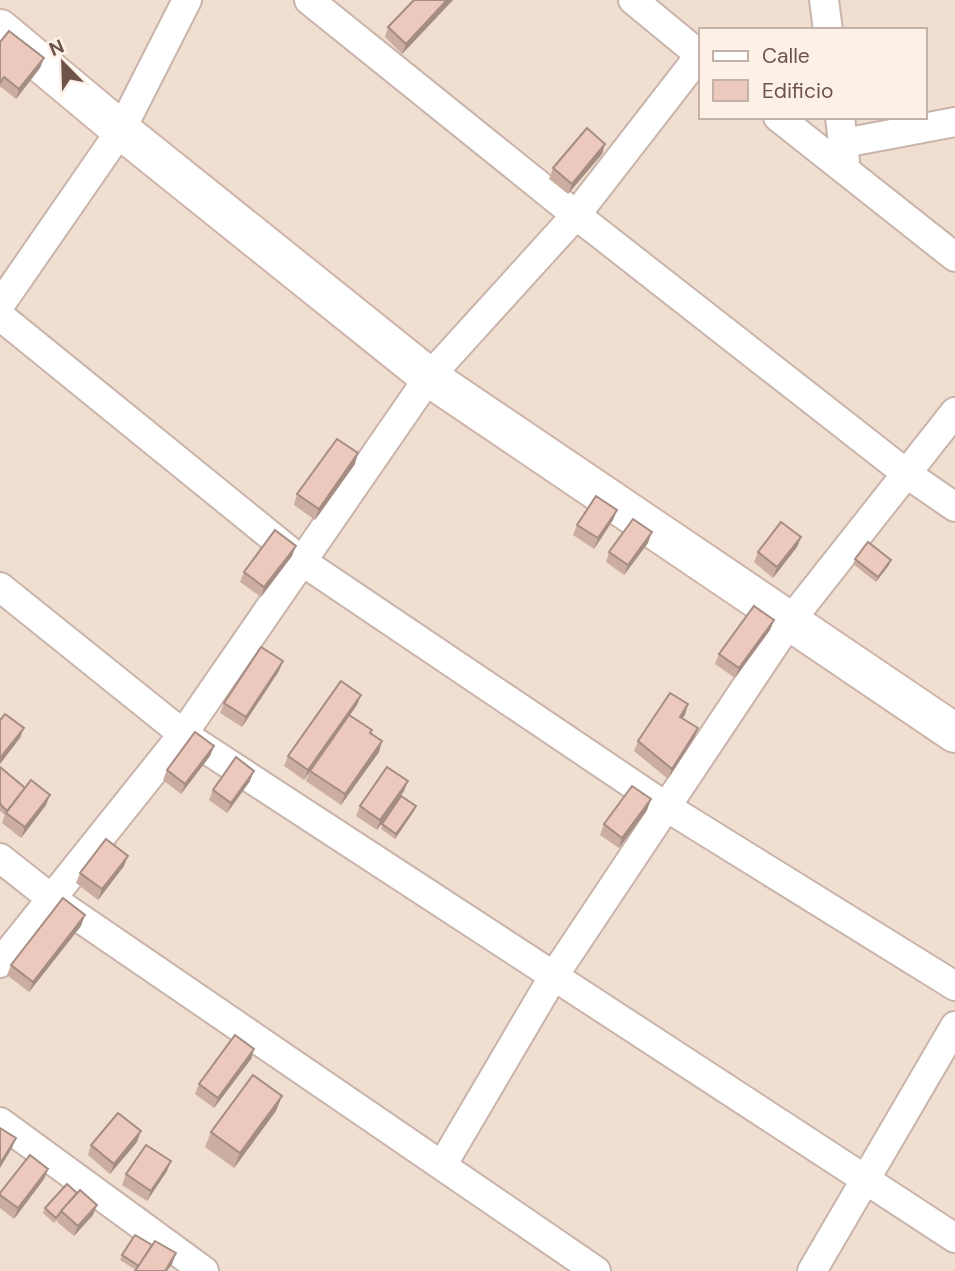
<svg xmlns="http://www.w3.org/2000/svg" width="955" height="1271" viewBox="0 0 955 1271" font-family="'DM Sans',sans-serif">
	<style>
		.residential { fill: #f0ded1; fill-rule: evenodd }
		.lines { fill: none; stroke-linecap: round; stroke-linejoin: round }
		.street-casing { stroke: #c8b4aa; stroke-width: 32 }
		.secondary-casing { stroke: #ceb5aa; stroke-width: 42 }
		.street { stroke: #fff; stroke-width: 28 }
		.secondary { stroke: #fff; stroke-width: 38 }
		.wall { fill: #cbada2 }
		.shaded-wall { fill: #a58d84 }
		.building { fill: #ecc9bc; stroke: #a58d84; stroke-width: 2 }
	</style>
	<rect width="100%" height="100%" fill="#f9ede1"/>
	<!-- residential -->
	<path class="residential" d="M 0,0 L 955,0 L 955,1271 L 0,1271 ZM 701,30 L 925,30 L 925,117 L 701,117 Z"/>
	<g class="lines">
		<defs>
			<g id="street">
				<polyline points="309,0 576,215 907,474 955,507"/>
				<polyline points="633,0 701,56"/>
				<polyline points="824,0 828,30"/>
				<polyline points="778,117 955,257"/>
				<polyline points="840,117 845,161"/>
				<polyline points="844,143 955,122"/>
				<polyline points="0,305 121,130 187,0"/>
				<polyline points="0,316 303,562 668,808 955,986"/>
				<polyline points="0,587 183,734 955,1238"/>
				<polyline points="0,858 52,899 596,1271"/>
				<polyline points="0,963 183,734 429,377 576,215 700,55"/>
				<polyline points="0,1122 204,1271"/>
				<polyline points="443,1164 553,977 790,621 955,412"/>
				<polyline points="812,1271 955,1026"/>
			</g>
			<polyline id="secondary" points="0,29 121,130 429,377 955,733"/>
		</defs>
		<!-- street casing -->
		<use href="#street" class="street-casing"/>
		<!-- secondary casing -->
		<use href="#secondary" class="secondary-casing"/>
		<!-- street -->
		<use href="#street" class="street"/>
		<!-- secondary -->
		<use href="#secondary" class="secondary"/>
	</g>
	<!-- wall -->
	<g class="wall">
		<polygon points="414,0 453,0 402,54 385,37 388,27"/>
		<polygon points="0,42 44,58 40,68 16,99 1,87 0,88"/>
		<polygon points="605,144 602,154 568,194 549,179 553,168"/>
		<polygon points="355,464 315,520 294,505 297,494"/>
		<polygon points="617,510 613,520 594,549 573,535 577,525"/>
		<polygon points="801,537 797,547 773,578 754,562 758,552"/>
		<polygon points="648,543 624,575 606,562 609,552"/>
		<polygon points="292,556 261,597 240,582 244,572"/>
		<polygon points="855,559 889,565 876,582 853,564"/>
		<polygon points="774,620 770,630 735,678 715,664 719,654"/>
		<polygon points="279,671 242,727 220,713 224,703"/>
		<polygon points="357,705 349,716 382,741 379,752 341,805 306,781 310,771 304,780 284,766 288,756"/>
		<polygon points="685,715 682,718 698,728 694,738 668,779 634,751 638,741"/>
		<polygon points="214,746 210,756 181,794 163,780 167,770"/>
		<polygon points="0,767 46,805 21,838 2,823 5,815 0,811"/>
		<polygon points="250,781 227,813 209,800 213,790"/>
		<polygon points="404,791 377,830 356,816 360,806"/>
		<polygon points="651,799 647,810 619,848 600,835 604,824"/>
		<polygon points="414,811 395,839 381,829 382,824"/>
		<polygon points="124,866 98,900 76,883 80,873"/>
		<polygon points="81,926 29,992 7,975 11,965"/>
		<polygon points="254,1049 251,1059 214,1108 195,1094 199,1084"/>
		<polygon points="276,1111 234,1168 205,1147 211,1132"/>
		<polygon points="137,1142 110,1174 88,1155 91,1145"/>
		<polygon points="48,1169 44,1179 14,1219 0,1208 0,1193"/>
		<polygon points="167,1171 147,1201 122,1185 126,1174"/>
		<polygon points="45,1208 93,1215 74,1236 57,1222 58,1219 54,1223 43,1213"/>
		<polygon points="152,1245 176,1253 172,1264 167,1271 135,1271 136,1270 120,1260 122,1255"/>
	</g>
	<!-- shaded-wall -->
	<g class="shaded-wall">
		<polygon points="447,0 453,0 402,54 406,44"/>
		<polygon points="44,58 40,68 16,99 19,89"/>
		<polygon points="605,144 602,154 568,194 572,184"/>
		<polygon points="358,453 355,464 315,520 319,509"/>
		<polygon points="617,510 613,520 594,549 598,538"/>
		<polygon points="652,532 648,543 624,575 628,565"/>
		<polygon points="801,537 797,547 773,578 777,567"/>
		<polygon points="296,546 292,556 261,597 264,587"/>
		<polygon points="891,560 889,565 876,582 878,577"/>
		<polygon points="774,620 770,630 735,678 739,668"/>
		<polygon points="283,661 279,671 242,727 246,717"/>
		<polygon points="361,695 357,705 304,780 308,770"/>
		<polygon points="688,704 685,715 676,727 680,717"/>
		<polygon points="24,728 20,738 0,764 0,758"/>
		<polygon points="698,728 694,738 668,779 672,769"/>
		<polygon points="382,741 379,752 341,805 345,794"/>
		<polygon points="214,746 210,756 181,794 185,784"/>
		<polygon points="254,771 250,781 227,813 231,803"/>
		<polygon points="408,781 404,791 377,830 380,820"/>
		<polygon points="50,795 46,805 21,838 25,827"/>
		<polygon points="651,799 647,810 619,848 622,838"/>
		<polygon points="416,806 414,811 395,839 396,834"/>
		<polygon points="128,856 124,866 98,900 102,889"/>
		<polygon points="85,915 81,926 29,992 33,982"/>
		<polygon points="254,1049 251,1059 214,1108 218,1098"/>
		<polygon points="282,1096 276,1111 234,1168 240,1153"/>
		<polygon points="141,1131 137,1142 110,1174 114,1164"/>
		<polygon points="16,1138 12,1148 0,1168 0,1164"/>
		<polygon points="171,1161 167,1171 147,1201 151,1191"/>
		<polygon points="48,1169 44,1179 14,1219 18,1208"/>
		<polygon points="97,1205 93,1215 74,1236 78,1226"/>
		<polygon points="176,1253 172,1264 167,1271 165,1271"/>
	</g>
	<!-- building -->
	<g class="building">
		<polygon points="414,0 447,0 406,44 388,27"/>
		<polygon points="9,31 44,58 19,89 4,77 0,83 0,42"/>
		<polygon points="587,128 605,144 572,184 553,168"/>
		<polygon points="337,439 358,453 319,509 297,494"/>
		<polygon points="596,496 617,510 598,538 577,525"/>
		<polygon points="633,519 652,532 628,565 609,552"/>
		<polygon points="781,522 801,537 777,567 758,552"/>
		<polygon points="275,530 296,546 264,587 244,572"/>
		<polygon points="868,542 891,560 878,577 855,559"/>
		<polygon points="754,606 774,620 739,668 719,654"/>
		<polygon points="261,647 283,661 246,717 224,703"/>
		<polygon points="341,681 361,695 308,770 288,756"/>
		<polygon points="670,693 688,704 680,717 698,728 672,769 638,741"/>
		<polygon points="5,714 24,728 0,758 0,720"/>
		<polygon points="349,715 372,730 370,733 382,741 345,794 310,771"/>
		<polygon points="195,732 214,746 185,784 167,770"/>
		<polygon points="236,757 254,771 231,803 213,790"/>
		<polygon points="0,767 25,788 7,811 0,804"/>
		<polygon points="387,767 408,781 380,820 360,806"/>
		<polygon points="31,780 50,795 25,827 6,813"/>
		<polygon points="632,786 651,799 622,838 604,824"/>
		<polygon points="401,796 416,806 396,834 382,824"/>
		<polygon points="106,839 128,856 102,889 80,873"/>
		<polygon points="63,898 85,915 33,982 11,965"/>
		<polygon points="235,1035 254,1049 218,1098 199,1084"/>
		<polygon points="253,1075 282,1096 240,1153 211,1132"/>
		<polygon points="118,1113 141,1131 114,1164 91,1145"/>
		<polygon points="0,1128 16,1138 0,1164"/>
		<polygon points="146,1145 171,1161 151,1191 126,1174"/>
		<polygon points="30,1155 48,1169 18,1208 0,1195 0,1193"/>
		<polygon points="67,1184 77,1193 56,1218 45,1208"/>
		<polygon points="80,1190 97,1205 78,1226 61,1211"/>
		<polygon points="135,1235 152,1245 139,1266 122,1255"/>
		<polygon points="155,1241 176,1253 165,1271 135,1271"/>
	</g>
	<!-- legend -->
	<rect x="699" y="28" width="228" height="91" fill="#fdf1e7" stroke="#c4b2a9" stroke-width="2"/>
	<rect x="713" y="51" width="35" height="10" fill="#ffffff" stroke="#c4b2a9" stroke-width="2"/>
	<text x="762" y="63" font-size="21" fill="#6e534b">Calle</text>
	<rect x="713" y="80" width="35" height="21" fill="#ecc9bc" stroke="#c4b2a9" stroke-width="2"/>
	<text x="762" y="98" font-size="21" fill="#6e534b">Edificio</text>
	<!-- north arrow -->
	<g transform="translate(63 63) rotate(337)" stroke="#fdf1e7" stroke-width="5" paint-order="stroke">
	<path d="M0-5L12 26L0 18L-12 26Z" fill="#6e534b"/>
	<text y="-10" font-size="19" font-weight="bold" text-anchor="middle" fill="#6e534b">N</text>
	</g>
</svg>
